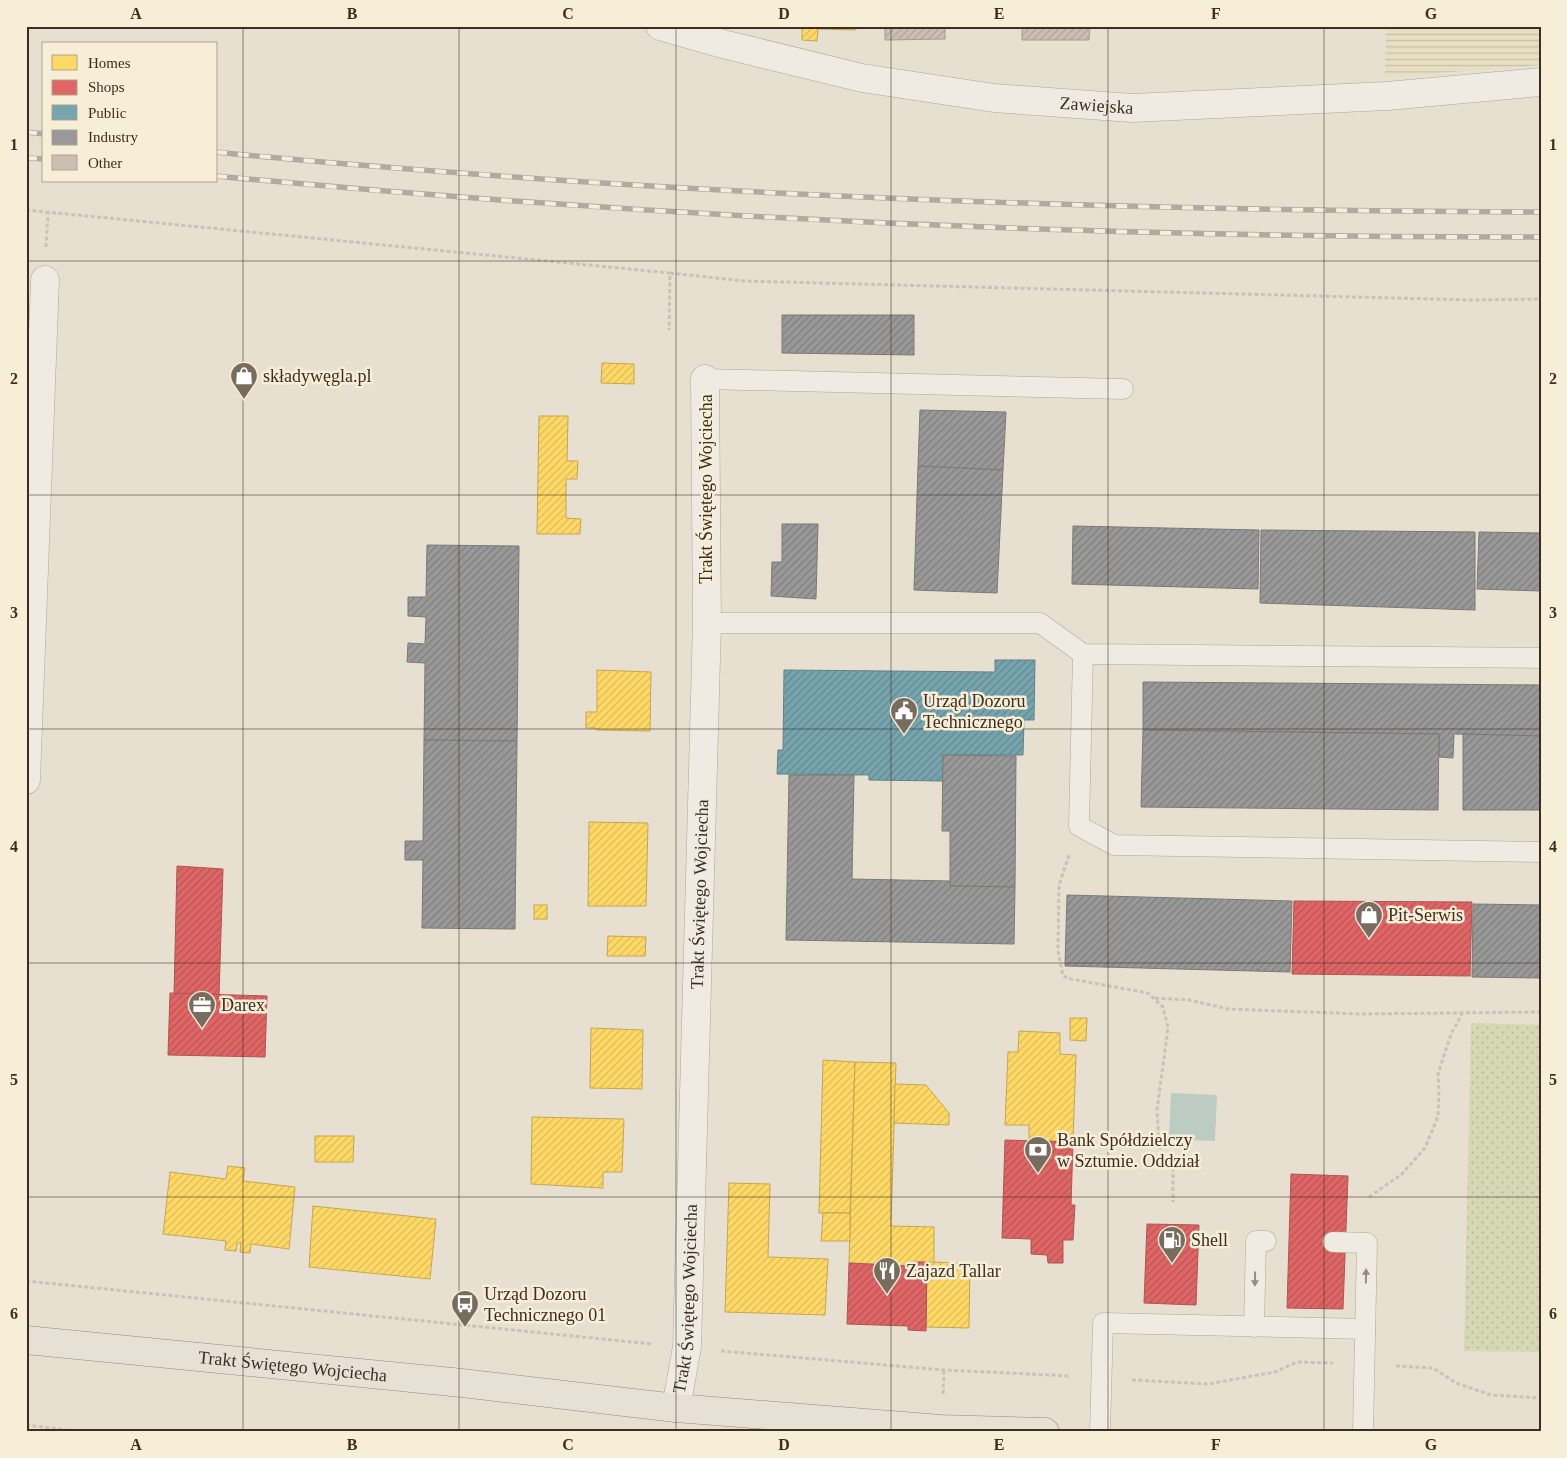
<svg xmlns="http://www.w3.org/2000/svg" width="1567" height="1458" viewBox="0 0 1567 1458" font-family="Georgia,serif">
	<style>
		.farmland { fill: url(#farmland-rules) }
		.grass { fill: url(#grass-dots) }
		.water { fill: #bcccc2 }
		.homes { fill: url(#homes-hatch); stroke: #c5a651 }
		.shops { fill: url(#shops-hatch); stroke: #af5551 }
		.public { fill: url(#public-hatch); stroke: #658184 }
		.industry { fill: url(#industry-hatch); stroke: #7d7975 }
		.building { fill: url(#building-hatch); stroke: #a89c90 }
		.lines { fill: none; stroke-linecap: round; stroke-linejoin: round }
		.lane-casing { stroke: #ada599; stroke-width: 21 }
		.street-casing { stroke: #ada599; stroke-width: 29 }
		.primary-casing { stroke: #928b80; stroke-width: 29 }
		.path { stroke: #c8c2b9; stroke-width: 3; stroke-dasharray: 4 2.5; stroke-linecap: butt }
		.lane { stroke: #efebe3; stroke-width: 20 }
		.street { stroke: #efebe3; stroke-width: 28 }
		.primary { stroke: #e6e1d4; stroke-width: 28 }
		.rail-casing { stroke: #afaaa2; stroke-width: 5.5 }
		.rail { stroke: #f7eed8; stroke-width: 4; stroke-dasharray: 11; stroke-linecap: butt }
		.oneway { fill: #968c82 }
		.grid { fill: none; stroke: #3d2e20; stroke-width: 1; stroke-opacity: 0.55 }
		.labels { text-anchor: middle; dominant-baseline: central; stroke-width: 5; stroke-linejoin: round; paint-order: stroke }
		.street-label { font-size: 18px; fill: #3d2e20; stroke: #f7eed8 }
		.poi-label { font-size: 18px; fill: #3d2e20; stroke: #f7eed8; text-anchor: start }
		.neatline { fill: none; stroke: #3d2e20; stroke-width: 2 }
		.grid-label { font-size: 16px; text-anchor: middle; font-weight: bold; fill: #3d2e20 }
	</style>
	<defs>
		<pattern id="farmland-rules" width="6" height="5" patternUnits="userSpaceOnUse" patternTransform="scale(1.25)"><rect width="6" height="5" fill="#e6dfc2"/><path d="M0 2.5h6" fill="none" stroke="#c6c0a6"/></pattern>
		<pattern id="grass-dots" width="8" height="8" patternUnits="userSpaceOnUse" patternTransform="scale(1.25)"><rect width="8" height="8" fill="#d6d7b3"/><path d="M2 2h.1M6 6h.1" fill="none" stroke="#b9b99a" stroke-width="1.8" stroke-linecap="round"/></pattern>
		<pattern id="homes-hatch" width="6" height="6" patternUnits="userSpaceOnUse" patternTransform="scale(1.25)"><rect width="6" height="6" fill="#ffd966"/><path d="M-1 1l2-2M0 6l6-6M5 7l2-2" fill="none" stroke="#dbbb58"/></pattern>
		<pattern id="shops-hatch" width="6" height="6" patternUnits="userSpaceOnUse" patternTransform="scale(1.25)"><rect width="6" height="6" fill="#e06666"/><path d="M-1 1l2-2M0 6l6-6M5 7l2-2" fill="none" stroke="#b75454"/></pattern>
		<pattern id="public-hatch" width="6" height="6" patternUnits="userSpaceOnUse" patternTransform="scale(1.25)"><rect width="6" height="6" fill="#76a5af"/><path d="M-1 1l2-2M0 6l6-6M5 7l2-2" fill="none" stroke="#62878e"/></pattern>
		<pattern id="industry-hatch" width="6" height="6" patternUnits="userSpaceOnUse" patternTransform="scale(1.25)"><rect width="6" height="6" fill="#999"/><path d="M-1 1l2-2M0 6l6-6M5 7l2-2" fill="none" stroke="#7e7d7c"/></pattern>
		<pattern id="building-hatch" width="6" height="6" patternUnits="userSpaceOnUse" patternTransform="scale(1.25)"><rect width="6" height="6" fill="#cbbfb2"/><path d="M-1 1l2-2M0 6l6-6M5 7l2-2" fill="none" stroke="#afa499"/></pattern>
	</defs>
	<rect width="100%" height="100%" fill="#e7e0d1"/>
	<!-- farmland -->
	<polygon class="farmland" points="1386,26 1541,26 1541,65 1385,77"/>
	<!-- grass -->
	<polygon class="grass" points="1471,1023 1541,1025 1541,1352 1464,1351"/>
	<!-- water -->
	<polygon class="water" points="1171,1093 1217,1095 1215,1141 1169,1139"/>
	<!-- homes -->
	<g class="homes">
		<polygon points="779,26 856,26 856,30 818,29 817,41 802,40 802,28 779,28"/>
		<polygon points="602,363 634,364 634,384 601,383"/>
		<polygon points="539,416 568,416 567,461 578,461 577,479 566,479 566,518 581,519 580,534 537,534"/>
		<polygon points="597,670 651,672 650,731 597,730 596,728 586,728 586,712 597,712"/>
		<polygon points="589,822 648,823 646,906 588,906"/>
		<rect x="534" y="905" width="13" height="14"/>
		<polygon points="608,936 646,937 645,956 607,956"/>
		<polygon points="1070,1018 1087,1018 1086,1041 1070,1040"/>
		<polygon points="591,1028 643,1030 642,1089 590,1088"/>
		<polygon points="1019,1031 1060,1033 1060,1054 1076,1055 1073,1142 1029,1140 1029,1125 1005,1125 1008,1052 1018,1052"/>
		<polygon points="823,1060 855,1062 850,1213 819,1213"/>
		<polygon points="855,1062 896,1063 891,1226 934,1227 934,1263 910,1262 909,1266 849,1263"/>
		<polygon points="895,1084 926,1085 949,1113 949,1125 894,1123"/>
		<polygon points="532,1117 624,1119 622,1172 603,1172 603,1188 531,1184"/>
		<polygon points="315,1136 354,1136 353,1162 315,1162"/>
		<polygon points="228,1166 245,1168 243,1181 295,1187 289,1249 251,1244 250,1253 240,1252 241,1243 237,1243 236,1251 225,1250 226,1241 163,1234 170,1172 226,1179"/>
		<polygon points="729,1183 770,1184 768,1257 828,1259 825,1315 725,1312"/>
		<polygon points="313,1206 436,1219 430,1279 309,1267"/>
		<polygon points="823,1213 850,1213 850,1241 821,1241"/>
		<polygon points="927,1262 970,1263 969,1328 926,1327"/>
	</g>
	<!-- shops -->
	<g class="shops">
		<polygon points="177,866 223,869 219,995 174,994"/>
		<polygon points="1294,901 1472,902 1470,976 1292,974"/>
		<polygon points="170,993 267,996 265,1057 168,1055"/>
		<polygon points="1005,1140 1073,1142 1071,1205 1075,1205 1073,1240 1063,1240 1063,1263 1048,1263 1047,1255 1031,1254 1031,1239 1002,1238"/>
		<polygon points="1291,1174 1348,1176 1343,1309 1287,1308"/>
		<polygon points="1147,1224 1199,1225 1196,1305 1144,1303"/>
		<polygon points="910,1262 927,1262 926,1331 908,1330 908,1326 847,1324 849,1263 909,1266"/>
	</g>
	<!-- public -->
	<polygon class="public" points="995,660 1035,660 1034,720 1024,720 1023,755 943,755 943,781 869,780 869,775 777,774 778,750 783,750 784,670 995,672"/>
	<!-- industry -->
	<g class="industry">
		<polygon points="782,315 914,315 914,355 782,353"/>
		<polygon points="920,410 1006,412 1003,470 918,466"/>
		<polygon points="918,466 1003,470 997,593 914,590"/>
		<polygon points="782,524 818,524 816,599 771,596 772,562 782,562"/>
		<polygon points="1073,526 1259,530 1258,589 1072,584"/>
		<polygon points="1261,530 1475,532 1475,610 1260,603"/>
		<polygon points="1479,532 1541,533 1541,591 1477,589"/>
		<polygon points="427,545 519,546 517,741 424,740 425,663 407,662 408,643 425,644 426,617 408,616 408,597 426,597"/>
		<polygon points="1143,682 1541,685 1541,736 1454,734 1453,758 1439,757 1439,734 1143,730"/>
		<polygon points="1143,730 1439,734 1438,810 1141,807"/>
		<polygon points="1463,734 1541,736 1541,810 1463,810"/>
		<polygon points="424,740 517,741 515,929 422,928 423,860 405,860 405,841 423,841"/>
		<polygon points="943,755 1016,756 1015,887 950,886 950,831 942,831"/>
		<polygon points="789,775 854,775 852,879 950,881 950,886 1015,887 1014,944 786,940"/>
		<polygon points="1067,895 1292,901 1290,972 1065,966"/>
		<polygon points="1473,904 1541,905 1541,978 1472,977"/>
	</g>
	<!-- building -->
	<g class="building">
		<polygon points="885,26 945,26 945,39 885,40"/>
		<polygon points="1022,26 1090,26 1089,40 1022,40"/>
	</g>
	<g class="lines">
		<defs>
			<g id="lane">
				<polyline points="705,379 1123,389"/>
				<polyline points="707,623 1040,623 1083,654 1541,658"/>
				<polyline points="1083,654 1079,826 1114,845 1541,852"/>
				<polyline points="1333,1242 1367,1243 1363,1432"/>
				<polyline points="1254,1327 1256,1241 1266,1241"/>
				<polyline points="1100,1432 1103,1323 1365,1329"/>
			</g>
			<g id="street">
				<path id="s1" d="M 660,26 L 723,44 L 862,78 L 994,98 L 1132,108 L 1387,96 L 1541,82"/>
				<polyline points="26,780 45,280"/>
				<path id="s2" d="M 676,1408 L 687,1347 L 707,623 L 705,379"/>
			</g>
			<g id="primary">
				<path id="s3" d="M 26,1340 L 462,1383 L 676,1408 L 941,1429 L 1045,1432"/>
			</g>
		</defs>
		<!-- lane casing -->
		<use href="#lane" class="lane-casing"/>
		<!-- street casing -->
		<use href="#street" class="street-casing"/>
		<!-- primary casing -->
		<use href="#primary" class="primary-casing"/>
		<!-- path -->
		<g class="path">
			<polyline points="26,210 670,273 669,330"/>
			<polyline points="46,247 48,213"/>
			<polyline points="670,273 744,281 1471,300 1541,299"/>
			<polyline points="1069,855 1059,885 1058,951 1063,976 1071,979 1148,993 1163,1007 1168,1028 1157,1110 1159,1143 1162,1153 1173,1167 1173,1202"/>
			<polyline points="1155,998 1189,1000 1228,1009 1359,1014 1541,1012"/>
			<polyline points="1369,1197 1402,1174 1425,1148 1438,1116 1439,1091 1438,1074 1451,1034 1462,1014"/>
			<polyline points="26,1281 652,1344"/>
			<polyline points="721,1351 944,1370 1071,1376"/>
			<polyline points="1396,1366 1433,1368 1456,1383 1491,1395 1541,1398"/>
			<polyline points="1132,1380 1208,1384 1275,1372 1297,1362 1333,1363"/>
			<polyline points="943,1394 944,1370"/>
			<polyline points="26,1425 83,1432"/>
		</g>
		<!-- lane -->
		<use href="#lane" class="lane"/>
		<!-- street -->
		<use href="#street" class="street"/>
		<!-- primary -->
		<use href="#primary" class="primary"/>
		<defs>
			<g id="rail">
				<polyline points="26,132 44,134"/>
				<path d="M 216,152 C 324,163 433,171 542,179 C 874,202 1207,211 1541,212"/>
				<polyline points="26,158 44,159"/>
				<path d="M 216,176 C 657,218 1098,238 1541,237"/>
			</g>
		</defs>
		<!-- rail casing -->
		<use href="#rail" class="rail-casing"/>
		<!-- rail -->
		<use href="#rail" class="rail"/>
	</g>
	<!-- one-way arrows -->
	<defs><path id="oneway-solid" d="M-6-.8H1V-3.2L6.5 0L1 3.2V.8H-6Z" transform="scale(1.25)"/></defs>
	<g class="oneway">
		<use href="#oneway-solid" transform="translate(1366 1276) rotate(-89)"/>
		<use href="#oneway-solid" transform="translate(1255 1279) rotate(91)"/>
	</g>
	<!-- grid -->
	<path class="grid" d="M 243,26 L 243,1432M 459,26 L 459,1432M 676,26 L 676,1432M 891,26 L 891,1432M 1108,26 L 1108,1432M 1324,26 L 1324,1432M 26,261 L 1541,261M 26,495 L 1541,495M 26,729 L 1541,729M 26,963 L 1541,963M 26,1197 L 1541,1197"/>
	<!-- icons -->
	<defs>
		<symbol id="shop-pin" viewBox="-11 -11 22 30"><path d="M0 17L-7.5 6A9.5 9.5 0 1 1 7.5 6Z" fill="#786c5e" stroke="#f7eed8"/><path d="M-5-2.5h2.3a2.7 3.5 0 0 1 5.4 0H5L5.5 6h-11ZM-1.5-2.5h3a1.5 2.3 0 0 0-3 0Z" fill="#fff"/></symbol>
		<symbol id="civic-pin" viewBox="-11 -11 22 30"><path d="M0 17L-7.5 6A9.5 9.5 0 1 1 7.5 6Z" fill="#786c5e" stroke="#f7eed8"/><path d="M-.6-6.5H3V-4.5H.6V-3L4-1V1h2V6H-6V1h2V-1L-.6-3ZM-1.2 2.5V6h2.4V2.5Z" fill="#fff"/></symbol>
		<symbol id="office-pin" viewBox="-11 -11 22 30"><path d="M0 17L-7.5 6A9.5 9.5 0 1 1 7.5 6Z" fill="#786c5e" stroke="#f7eed8"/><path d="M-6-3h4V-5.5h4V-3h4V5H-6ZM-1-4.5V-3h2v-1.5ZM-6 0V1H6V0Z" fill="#fff"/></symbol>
		<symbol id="bank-pin" viewBox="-11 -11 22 30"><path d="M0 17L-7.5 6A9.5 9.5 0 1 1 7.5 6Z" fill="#786c5e" stroke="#f7eed8"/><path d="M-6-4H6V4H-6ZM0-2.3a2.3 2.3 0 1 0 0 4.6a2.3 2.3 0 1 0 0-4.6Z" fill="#fff"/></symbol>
		<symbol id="fuel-pin" viewBox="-11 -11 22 30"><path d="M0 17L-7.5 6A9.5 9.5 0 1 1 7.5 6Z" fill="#786c5e" stroke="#f7eed8"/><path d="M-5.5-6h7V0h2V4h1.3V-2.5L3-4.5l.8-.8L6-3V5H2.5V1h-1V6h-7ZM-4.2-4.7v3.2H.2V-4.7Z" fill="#fff"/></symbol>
		<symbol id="restaurant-pin" viewBox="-11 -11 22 30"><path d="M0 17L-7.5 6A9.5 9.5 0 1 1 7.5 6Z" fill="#786c5e" stroke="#f7eed8"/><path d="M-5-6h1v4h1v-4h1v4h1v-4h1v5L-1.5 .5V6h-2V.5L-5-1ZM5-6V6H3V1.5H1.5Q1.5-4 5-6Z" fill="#fff"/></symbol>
		<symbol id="bus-pin" viewBox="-11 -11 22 30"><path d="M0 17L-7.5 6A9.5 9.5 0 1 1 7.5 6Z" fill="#786c5e" stroke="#f7eed8"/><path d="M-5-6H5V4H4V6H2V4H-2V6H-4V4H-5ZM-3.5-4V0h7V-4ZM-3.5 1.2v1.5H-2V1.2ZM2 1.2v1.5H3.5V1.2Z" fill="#fff"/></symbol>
	</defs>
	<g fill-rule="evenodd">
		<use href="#shop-pin" x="228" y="360" width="32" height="43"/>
		<use href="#civic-pin" x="888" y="695" width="32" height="43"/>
		<use href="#shop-pin" x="1353" y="899" width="32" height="43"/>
		<use href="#office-pin" x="186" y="989" width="32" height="43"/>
		<use href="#bank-pin" x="1022" y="1134" width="32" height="43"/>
		<use href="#fuel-pin" x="1156" y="1224" width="32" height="43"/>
		<use href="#restaurant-pin" x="871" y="1255" width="32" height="43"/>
		<use href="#bus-pin" x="449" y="1288" width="32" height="43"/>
	</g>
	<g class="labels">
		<!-- street labels -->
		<g class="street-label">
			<text stroke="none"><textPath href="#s1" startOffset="445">Zawiejska</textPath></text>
			<text transform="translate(706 489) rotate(-90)">Trakt Świętego Wojciecha</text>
			<text stroke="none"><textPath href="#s2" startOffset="515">Trakt Świętego Wojciecha</textPath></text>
			<text stroke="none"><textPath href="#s2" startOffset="110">Trakt Świętego Wojciecha</textPath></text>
			<text stroke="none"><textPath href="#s3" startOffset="268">Trakt Świętego Wojciecha</textPath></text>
		</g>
		<!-- poi labels -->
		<g class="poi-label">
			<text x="263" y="376">składywęgla.pl</text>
			<text x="923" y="701">Urząd Dozoru<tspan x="923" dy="21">Technicznego</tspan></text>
			<text x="1388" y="915">Pit-Serwis</text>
			<text x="221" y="1005">Darex</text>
			<text x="1057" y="1140">Bank Spółdzielczy<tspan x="1057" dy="21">w Sztumie. Oddział</tspan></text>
			<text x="1191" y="1240">Shell</text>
			<text x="906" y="1271">Zajazd Tallar</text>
			<text x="484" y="1294">Urząd Dozoru<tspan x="484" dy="21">Technicznego 01</tspan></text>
		</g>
	</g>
	<!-- border -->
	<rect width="1567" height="1458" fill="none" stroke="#f7eed8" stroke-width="55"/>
	<!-- legend -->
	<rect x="42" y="42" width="175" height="140" fill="#f7eed8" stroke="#ada18e"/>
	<rect x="52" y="55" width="25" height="15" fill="#ffd966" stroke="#ada18e"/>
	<text x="88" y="68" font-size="15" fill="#3d2e20">Homes</text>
	<rect x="52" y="80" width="25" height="15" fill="#e06666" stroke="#ada18e"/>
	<text x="88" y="92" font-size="15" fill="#3d2e20">Shops</text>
	<rect x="52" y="105" width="25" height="15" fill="#76a5af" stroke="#ada18e"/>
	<text x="88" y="118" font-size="15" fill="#3d2e20">Public</text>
	<rect x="52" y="130" width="25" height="15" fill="#999999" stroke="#ada18e"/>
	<text x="88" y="142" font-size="15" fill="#3d2e20">Industry</text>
	<rect x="52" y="155" width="25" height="15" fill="#cbbfb2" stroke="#ada18e"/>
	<text x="88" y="168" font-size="15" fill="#3d2e20">Other</text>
	<rect x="28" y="28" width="1512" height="1402" class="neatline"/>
	<g class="grid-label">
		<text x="136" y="19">A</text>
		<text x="352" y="19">B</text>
		<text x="568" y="19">C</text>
		<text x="784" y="19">D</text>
		<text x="999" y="19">E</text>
		<text x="1216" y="19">F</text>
		<text x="1431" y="19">G</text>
		<text x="14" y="150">1</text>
		<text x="1553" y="150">1</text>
		<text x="14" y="384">2</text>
		<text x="1553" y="384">2</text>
		<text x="14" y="618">3</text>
		<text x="1553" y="618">3</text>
		<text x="14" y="852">4</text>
		<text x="1553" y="852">4</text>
		<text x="14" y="1085">5</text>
		<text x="1553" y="1085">5</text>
		<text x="14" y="1319">6</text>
		<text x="1553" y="1319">6</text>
		<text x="136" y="1450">A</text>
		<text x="352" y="1450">B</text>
		<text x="568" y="1450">C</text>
		<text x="784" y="1450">D</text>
		<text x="999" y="1450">E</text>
		<text x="1216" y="1450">F</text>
		<text x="1431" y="1450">G</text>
	</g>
</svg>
